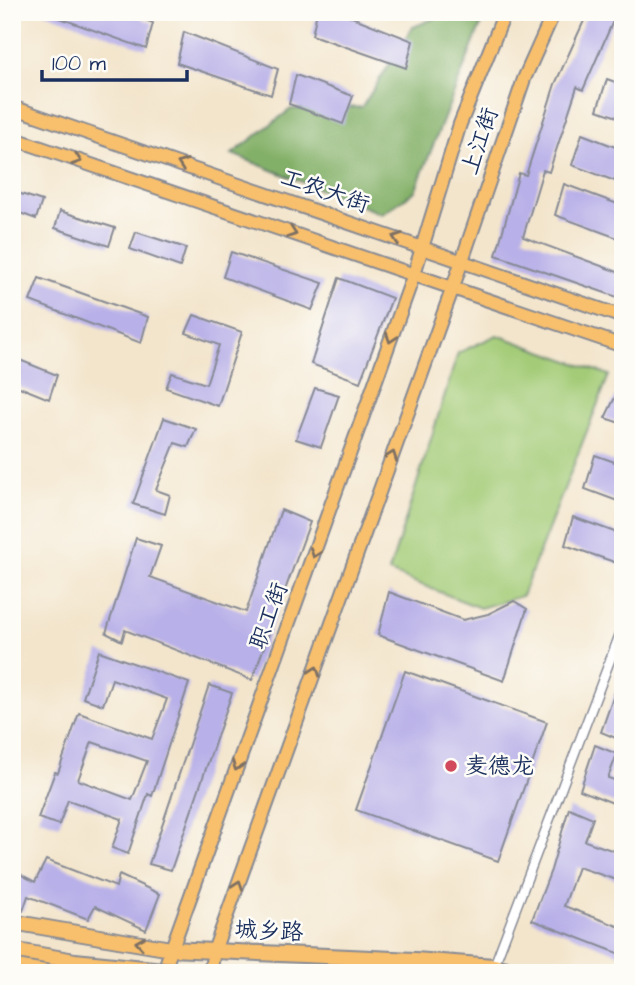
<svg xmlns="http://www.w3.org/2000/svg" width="635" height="985" viewBox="0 0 635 985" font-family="'Architects Daughter','LXGW WenKai TC',sans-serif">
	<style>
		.green { fill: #a4cc78; stroke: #607e6b; stroke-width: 2 }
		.forest { fill: #83b068; stroke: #4f7063; stroke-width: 2 }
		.building { fill: #b8b0e8; fill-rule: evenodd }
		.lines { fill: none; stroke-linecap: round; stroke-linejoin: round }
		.street-casing { stroke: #878a95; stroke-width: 11 }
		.primary-casing { stroke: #878a95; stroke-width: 16 }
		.highway-casing { stroke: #878a95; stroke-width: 18 }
		.street { stroke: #fff; stroke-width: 8 }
		.primary { stroke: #f8bf6c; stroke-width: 12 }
		.highway { stroke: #f8bf6c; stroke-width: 14 }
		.highway-bridge-casing { stroke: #878a95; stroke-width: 18; stroke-linecap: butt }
		.highway-bridge { stroke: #f8bf6c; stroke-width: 14 }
		.oneway { stroke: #7e7064 }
		.poi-dot { fill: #d1495b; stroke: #fdfcf7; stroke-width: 2.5 }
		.labels { text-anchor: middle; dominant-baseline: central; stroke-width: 5; stroke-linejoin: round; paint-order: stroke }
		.street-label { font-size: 23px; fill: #1b2f5e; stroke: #fdfcf7 }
		.poi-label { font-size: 23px; fill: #1b2f5e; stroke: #fdfcf7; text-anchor: start }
	</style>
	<rect width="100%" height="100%" fill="#fdfcf7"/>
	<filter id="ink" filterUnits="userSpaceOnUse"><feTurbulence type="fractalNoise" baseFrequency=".0143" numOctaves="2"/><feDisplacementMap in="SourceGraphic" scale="14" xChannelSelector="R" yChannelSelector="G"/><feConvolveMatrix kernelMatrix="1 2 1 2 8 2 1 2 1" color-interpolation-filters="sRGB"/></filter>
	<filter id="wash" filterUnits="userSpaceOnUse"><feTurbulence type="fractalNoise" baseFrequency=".00686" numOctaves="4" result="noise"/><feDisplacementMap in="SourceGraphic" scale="28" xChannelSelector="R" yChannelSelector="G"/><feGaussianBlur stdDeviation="1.57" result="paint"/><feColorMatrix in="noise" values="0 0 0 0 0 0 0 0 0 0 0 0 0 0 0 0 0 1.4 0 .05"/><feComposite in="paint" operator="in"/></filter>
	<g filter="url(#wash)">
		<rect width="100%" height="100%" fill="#f3e5cc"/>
		<!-- green -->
		<polygon class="green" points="497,335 609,375 522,596 480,608 389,572 458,353"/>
		<!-- forest -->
		<polygon class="forest" points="450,12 486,12 415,191 382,214 232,154 291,109 362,107 413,27"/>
		<g id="blocks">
			<!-- building -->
			<g class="building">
				<polygon points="43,12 126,12 153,23 146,49"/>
				<polygon points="317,12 339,12 413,41 406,68 312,35"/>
				<polygon points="588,12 617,12 583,90 577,87 549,172 543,170 523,237 623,274 623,299 496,255 519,173 526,175 555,84"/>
				<polygon points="184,32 278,69 271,95 177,63"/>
				<polygon points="296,75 353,96 343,124 289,104"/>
				<polygon points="607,79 623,85 623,119 597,110"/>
				<polygon points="582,134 623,150 623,184 572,165"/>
				<polygon points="564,184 623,206 623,240 555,215"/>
				<polygon points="12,191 42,201 36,219 12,210"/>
				<polygon points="60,211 115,228 109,246 55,228"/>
				<polygon points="136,232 186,248 180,267 130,249"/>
				<polygon points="231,252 323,283 312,310 223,277"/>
				<polygon points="39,278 148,317 141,343 30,301"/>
				<polygon points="339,278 392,298 360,382 311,364"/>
				<polygon points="194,315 242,332 218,406 166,388 172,373 206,384 219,345 186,333"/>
				<polygon points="12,357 57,375 49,399 12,384"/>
				<polygon points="623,381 623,424 605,418"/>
				<polygon points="315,388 339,395 321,447 296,439"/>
				<polygon points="164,418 196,429 188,447 175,443 156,490 170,495 165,514 133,504"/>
				<polygon points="595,455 623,465 623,503 585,489"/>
				<polygon points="281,510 310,522 252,680 125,630 122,641 106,633 136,538 161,546 150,577 246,612"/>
				<polygon points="573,517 623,535 623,565 565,545"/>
				<polygon points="389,592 463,620 488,614 514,601 527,609 504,681 378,635"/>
				<path d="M 99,651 L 189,683 L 152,796 L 148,794 L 128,854 L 112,848 L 122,819 L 68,800 L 59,825 L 38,818 L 55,772 L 58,773 L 79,713 L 152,739 L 167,699 L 112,679 L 103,705 L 83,698 ZM 92,742 L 147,761 L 132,800 L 78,780 Z"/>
				<polygon points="405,671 547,722 498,861 356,810"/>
				<polygon points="622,672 623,672 623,741 601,732"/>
				<polygon points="209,685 232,693 171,870 149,864"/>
				<polygon points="595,745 617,754 608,778 623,783 623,807 580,790"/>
				<polygon points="569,808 593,818 585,841 623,854 623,882 578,867 564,906 623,928 623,955 532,920 551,870"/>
				<polygon points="46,860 116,887 119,875 160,894 146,930 95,906 88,919 28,896 23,911 12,906 12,870 35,882"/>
			</g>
		</g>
	</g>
	<g filter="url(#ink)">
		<use href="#blocks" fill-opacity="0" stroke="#878a95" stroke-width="2"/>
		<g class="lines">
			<defs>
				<polyline id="street" points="494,966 623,626"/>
				<g id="primary">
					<polyline points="12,107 623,317"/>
					<polyline points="12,138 623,346"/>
					<polyline points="163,973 414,274 460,124 505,12"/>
					<polyline points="210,973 214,951 453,287 524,79 554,12"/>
				</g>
				<g id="highway">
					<polyline points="12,922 171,949 415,960 494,966 525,973"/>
					<polyline points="12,960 90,973"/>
				</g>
			</defs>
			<!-- street casing -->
			<use href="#street" class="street-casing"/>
			<!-- primary casing -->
			<use href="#primary" class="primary-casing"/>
			<!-- highway casing -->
			<use href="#highway" class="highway-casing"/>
			<!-- street -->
			<use href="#street" class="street"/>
			<!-- primary -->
			<use href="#primary" class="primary"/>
			<!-- highway -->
			<use href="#highway" class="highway"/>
			<defs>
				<polyline id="highway-bridge" points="12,950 75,961 193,973"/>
			</defs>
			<!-- highway-bridge casing -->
			<use href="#highway-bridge" class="highway-bridge-casing"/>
			<!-- highway-bridge -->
			<use href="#highway-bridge" class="highway-bridge"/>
		</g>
		<!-- one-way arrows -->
		<defs><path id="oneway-chevron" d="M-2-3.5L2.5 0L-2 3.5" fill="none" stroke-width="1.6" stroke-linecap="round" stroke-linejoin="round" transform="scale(1.75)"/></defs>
		<g class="oneway">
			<use href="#oneway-chevron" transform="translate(77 160) rotate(19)"/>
			<use href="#oneway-chevron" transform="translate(182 164) rotate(-161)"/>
			<use href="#oneway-chevron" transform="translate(292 233) rotate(19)"/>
			<use href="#oneway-chevron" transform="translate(397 238) rotate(-161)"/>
			<use href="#oneway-chevron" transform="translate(391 338) rotate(109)"/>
			<use href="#oneway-chevron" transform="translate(392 456) rotate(-70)"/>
			<use href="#oneway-chevron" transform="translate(315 553) rotate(110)"/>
			<use href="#oneway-chevron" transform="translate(315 671) rotate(-70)"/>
			<use href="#oneway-chevron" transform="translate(237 766) rotate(110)"/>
			<use href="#oneway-chevron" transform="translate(238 885) rotate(-70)"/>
			<use href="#oneway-chevron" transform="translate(140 943) rotate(-171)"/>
		</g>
	</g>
	<!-- markers -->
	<circle class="poi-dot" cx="451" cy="766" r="7"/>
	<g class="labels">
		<!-- street labels -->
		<g class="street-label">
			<text transform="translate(480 141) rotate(-71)">上江街</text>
			<text transform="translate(325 191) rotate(19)">工农大街</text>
			<text transform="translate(269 616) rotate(-70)">职工街</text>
			<text transform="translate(269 931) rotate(3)">城乡路</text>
		</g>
		<!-- poi labels -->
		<g class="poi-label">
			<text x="465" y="766">麦德龙</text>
		</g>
	</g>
	<!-- margin -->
	<rect width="635" height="985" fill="none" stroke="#fdfcf7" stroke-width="42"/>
	<!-- scale -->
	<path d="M42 70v10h145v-10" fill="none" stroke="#1b2f5e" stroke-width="3.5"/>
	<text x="52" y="70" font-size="21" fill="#1b2f5e" stroke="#fdfcf7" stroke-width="5" paint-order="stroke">100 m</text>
</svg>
